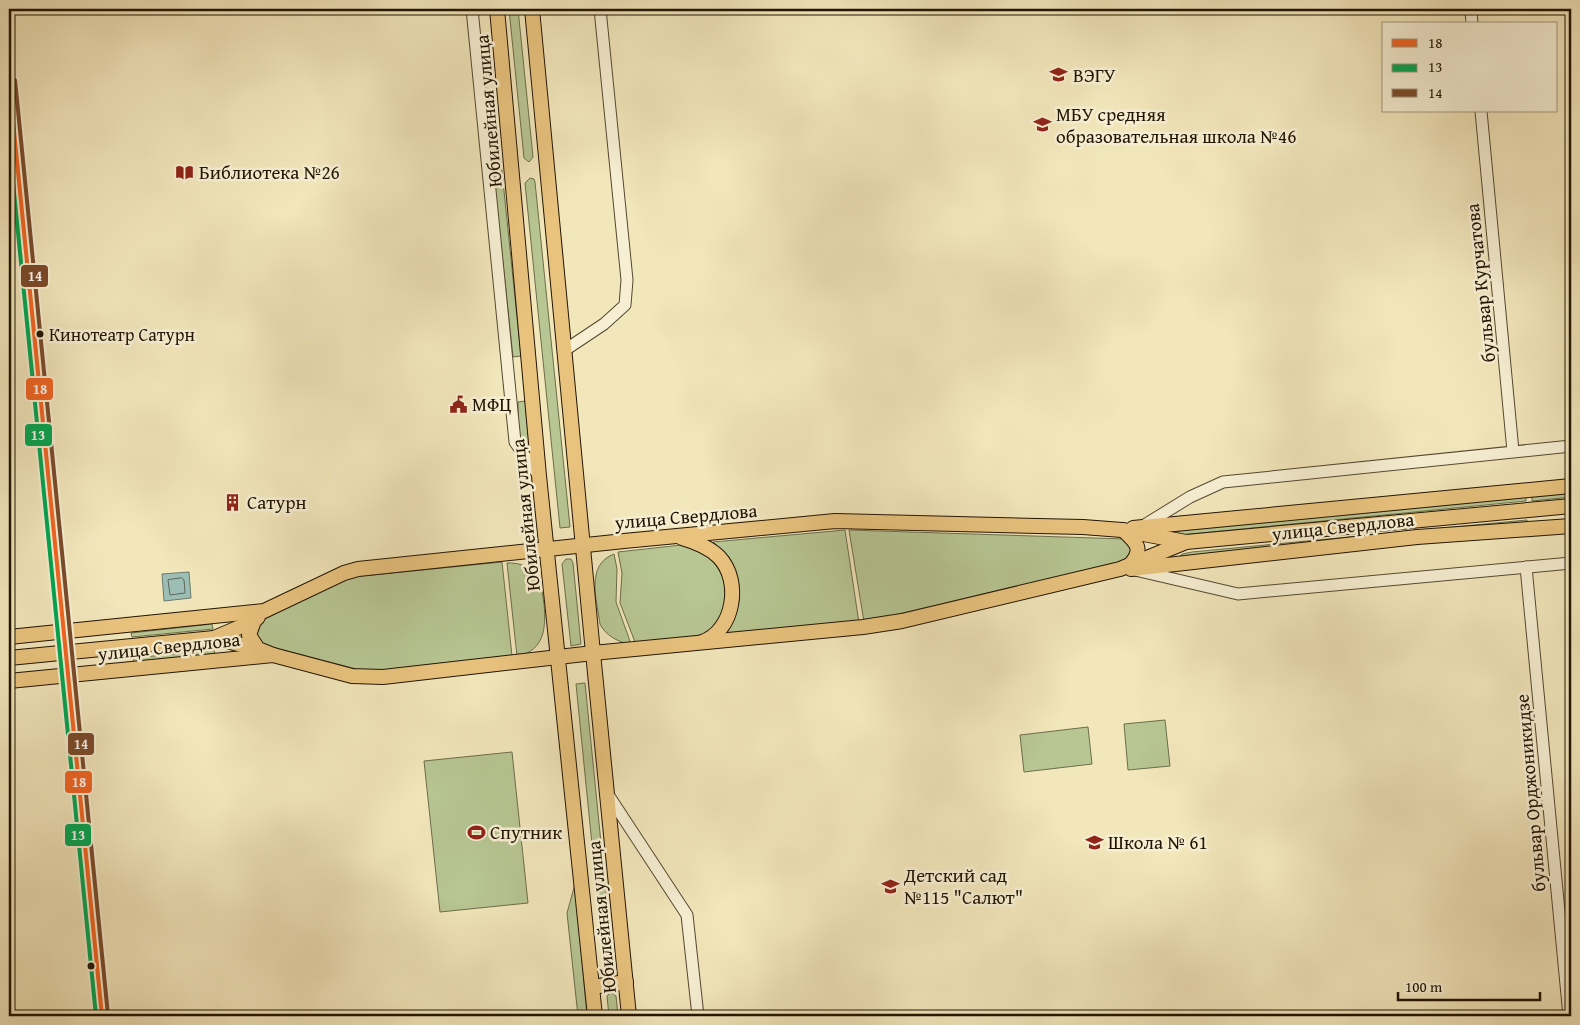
<svg xmlns="http://www.w3.org/2000/svg" width="1580" height="1025" viewBox="0 0 1580 1025" font-family="'Gentium Book Plus',serif">
	<style>
		.green { fill: #b7c693; stroke: #6c6d4a }
		.water { fill: #9cbeb5; stroke: #6b7a6d }
		.lines { fill: none; stroke-linecap: round; stroke-linejoin: round }
		.shore { stroke: #5e695c; stroke-width: 1 }
		.minor-casing { stroke: #554830; stroke-width: 13 }
		.major-casing { stroke: #211402; stroke-width: 16 }
		.minor { stroke: #f7efd3; stroke-width: 11 }
		.major { stroke: #e9c37e; stroke-width: 14 }
		.bus-1-casing { stroke: #f7efd3; stroke-width: 8 }
		.bus-2-casing { stroke: #f7efd3; stroke-width: 8 }
		.bus-3-casing { stroke: #f7efd3; stroke-width: 8 }
		.bus-1 { stroke: #f26522; stroke-width: 4 }
		.bus-2 { stroke: #00a651; stroke-width: 4 }
		.bus-3 { stroke: #7a4b2a; stroke-width: 4 }
		.bus-dot { fill: #211402; stroke: #f7efd3; stroke-width: 2 }
		.labels { text-anchor: middle; dominant-baseline: central; stroke-width: 5; stroke-linejoin: round; paint-order: stroke }
		.bus-label { font-size: 18px; fill: #211402; stroke: #f7efd3; text-anchor: start }
		.poi-label { font-size: 19px; fill: #211402; stroke: #f7efd3; text-anchor: start }
		.street-label { font-size: 19px; fill: #211402; stroke: #f7efd3 }
		.line-badge { stroke: #f7efd3; stroke-width: 2 }
		.badge-label { font-size: 14px; text-anchor: middle; font-weight: bold; fill: #fff }
	</style>
	<rect width="100%" height="100%" fill="#f2e6bb"/>
	<filter id="stains"><feTurbulence type="fractalNoise" baseFrequency=".004" numOctaves="4"/><feColorMatrix values="0 0 0 0 .2 0 0 0 0 .09 0 0 0 0 .02 0 0 0 .5 -.17"/></filter>
	<radialGradient id="worn" r=".72"><stop offset=".6" stop-color="#630" stop-opacity="0"/><stop offset="1" stop-color="#630" stop-opacity=".3"/></radialGradient>
	<!-- green -->
	<g class="green">
		<polygon points="509,9 518,9 533,157 529,162 524,158"/>
		<polygon points="489,35 493,74 492,77 488,79 484,77 479,36"/>
		<polygon points="489,90 493,91 494,94 521,356 513,357 485,95"/>
		<polygon points="530,178 534,179 535,182 570,527 560,528 525,183"/>
		<polygon points="525,401 530,450 529,453 519,441 518,402"/>
		<polygon points="1571,491 1571,497 1532,501 1532,495"/>
		<polygon points="1526,496 1526,501 1181,535 1178,533 1179,530"/>
		<polygon points="1527,520 1527,526 1179,557 1182,554 1192,552"/>
		<path d="M 845,530 L 859,623 L 720,638 C 726,630 733,622 736,612 C 746,584 733,560 713,542 Z"/>
		<polygon points="849,530 1125,539 1133,545 1127,561 864,622"/>
		<path d="M 681,545 C 724,552 742,602 708,631 C 706,633 703,637 700,639 C 696,640 689,640 685,641 C 669,643 654,645 639,647 L 635,642 L 620,603 L 622,573 L 618,552 Z"/>
		<path d="M 614,554 L 617,569 L 616,602 L 631,644 C 619,643 605,635 600,624 C 597,601 585,565 614,554 Z"/>
		<polygon points="566,559 571,559 573,563 581,644 571,646 562,564"/>
		<polygon points="502,562 512,656 375,671 364,671 257,643 252,629 256,623 342,581 352,577"/>
		<path d="M 507,563 C 534,562 541,580 544,604 C 546,627 545,651 517,656 Z"/>
		<polygon points="212,624 213,629 132,637 131,633"/>
		<polygon points="214,650 215,654 134,663 133,658"/>
		<polygon points="585,683 614,973 610,977 605,975 576,684"/>
		<polygon points="1165,720 1170,766 1128,770 1124,724"/>
		<polygon points="1088,727 1092,764 1024,772 1020,735"/>
		<polygon points="512,752 528,903 440,912 424,761"/>
		<polygon points="575,884 587,1016 578,1016 567,913"/>
		<polygon points="611,992 616,996 618,1016 609,1016 607,996"/>
	</g>
	<!-- water -->
	<polygon class="water" points="189,572 191,598 164,601 162,574"/>
	<g class="lines">
		<!-- shore -->
		<polygon class="shore" points="182,578 184,580 185,593 170,595 168,580"/>
		<defs>
			<g id="minor">
				<polyline points="472,9 515,442 539,476"/>
				<polyline points="1471,9 1472,24"/>
				<polyline points="1481,111 1513,451"/>
				<polyline points="565,350 604,324 625,305 627,280 600,9"/>
				<polyline points="1143,526 1190,497 1223,482 1571,446"/>
				<polyline points="1526,567 1569,1016"/>
				<polyline points="1135,570 1238,594 1571,563"/>
				<polyline points="607,793 687,915 698,1016"/>
			</g>
			<g id="major">
				<polyline points="497,9 539,476 595,1016"/>
				<polyline points="532,9 593,653 629,1016"/>
				<polyline points="9,81 102,1016"/>
				<polyline points="1133,528 1571,486"/>
				<path d="M 1123,530 C 1137,543 1144,549 1130,565"/>
				<path d="M 682,538 C 696,542 709,547 719,557 C 742,581 734,631 702,642"/>
				<polyline points="1131,569 1417,537 1571,526"/>
				<polyline points="258,617 254,621 249,635 258,649 273,655"/>
				<polyline points="9,637 264,611 344,573 358,569 624,541 835,521 1083,527 1122,530 1186,542 1571,506"/>
				<polyline points="214,638 258,649"/>
				<polyline points="9,658 214,638 254,621"/>
				<polyline points="9,681 273,655 352,676 383,677 593,653 863,627 902,621 1120,569 1186,542"/>
				<polyline points="592,987 626,982"/>
			</g>
		</defs>
		<!-- minor casing -->
		<use href="#minor" class="minor-casing"/>
		<!-- major casing -->
		<use href="#major" class="major-casing"/>
		<!-- minor -->
		<use href="#minor" class="minor"/>
		<!-- major -->
		<use href="#major" class="major"/>
		<defs>
			<polyline id="bus-1" points="9,81 102,1016"/>
			<polyline id="bus-2" points="9,142 96,1016"/>
			<polyline id="bus-3" points="15,80 108,1015"/>
		</defs>
		<!-- bus-1 casing -->
		<use href="#bus-1" class="bus-1-casing"/>
		<!-- bus-2 casing -->
		<use href="#bus-2" class="bus-2-casing"/>
		<!-- bus-3 casing -->
		<use href="#bus-3" class="bus-3-casing"/>
		<!-- bus-1 -->
		<use href="#bus-1" class="bus-1"/>
		<!-- bus-2 -->
		<use href="#bus-2" class="bus-2"/>
		<!-- bus-3 -->
		<use href="#bus-3" class="bus-3"/>
	</g>
	<!-- icons -->
	<defs>
		<symbol id="university-bare" viewBox="-9 -9 18 18"><path d="M0-5L7-2L0 1L-7-2ZM-4 1L0 2.5L4 1V4Q0 6-4 4Z" fill="#8f2418" stroke="#f7efd3" stroke-width="2.5" paint-order="stroke"/></symbol>
		<symbol id="school-bare" viewBox="-9 -9 18 18"><path d="M0-5L7-2L0 1L-7-2ZM-4 1L0 2.5L4 1V4Q0 6-4 4Z" fill="#8f2418" stroke="#f7efd3" stroke-width="2.5" paint-order="stroke"/></symbol>
		<symbol id="library-bare" viewBox="-9 -9 18 18"><path d="M-6-4Q-3-5.5-.7-3.5V5Q-3 3-6 4ZM6-4Q3-5.5 .7-3.5V5Q3 3 6 4Z" fill="#8f2418" stroke="#f7efd3" stroke-width="2.5" paint-order="stroke"/></symbol>
		<symbol id="civic-bare" viewBox="-9 -9 18 18"><path d="M-.6-6.5H3V-4.5H.6V-3L4-1V1h2V6H-6V1h2V-1L-.6-3ZM-1.2 2.5V6h2.4V2.5Z" fill="#8f2418" stroke="#f7efd3" stroke-width="2.5" paint-order="stroke"/></symbol>
		<symbol id="building-bare" viewBox="-9 -9 18 18"><path d="M-4-6H4V6H1V3H-1V6H-4ZM-2.5-4.3h1.7v1.8h-1.7ZM.8-4.3h1.7v1.8H.8ZM-2.5-1h1.7V.8h-1.7ZM.8-1h1.7V.8H.8Z" fill="#8f2418" stroke="#f7efd3" stroke-width="2.5" paint-order="stroke"/></symbol>
		<symbol id="stadium-bare" viewBox="-9 -9 18 18"><path d="M0-5a6.5 5 0 1 0 0 10a6.5 5 0 1 0 0-10ZM-3.5-1.8h7v3.6h-7Z" fill="#8f2418" stroke="#f7efd3" stroke-width="2.5" paint-order="stroke"/></symbol>
	</defs>
	<g fill-rule="evenodd">
		<use href="#university-bare" x="1046" y="62" width="25" height="25"/>
		<use href="#school-bare" x="1030" y="112" width="25" height="25"/>
		<use href="#library-bare" x="172" y="160" width="25" height="25"/>
		<use href="#civic-bare" x="446" y="392" width="25" height="25"/>
		<use href="#building-bare" x="220" y="490" width="25" height="25"/>
		<use href="#stadium-bare" x="464" y="820" width="25" height="25"/>
		<use href="#school-bare" x="1082" y="830" width="25" height="25"/>
		<use href="#school-bare" x="878" y="874" width="25" height="25"/>
	</g>
	<!-- markers -->
	<g class="bus-dot">
		<circle cx="40" cy="334" r="4.5"/>
		<circle cx="91" cy="966" r="4.5"/>
	</g>
	<g class="labels">
		<!-- bus labels -->
		<g class="bus-label">
			<text x="49" y="334">Кинотеатр Сатурн</text>
		</g>
		<!-- poi labels -->
		<g class="poi-label">
			<text x="1073" y="75">ВЭГУ</text>
			<text x="1056" y="114">МБУ средняя<tspan x="1056" dy="22">образовательная школа №46</tspan></text>
			<text x="199" y="172">Библиотека №26</text>
			<text x="472" y="404">МФЦ</text>
			<text x="247" y="502">Сатурн</text>
			<text x="490" y="832">Спутник</text>
			<text x="1108" y="842">Школа № 61</text>
			<text x="904" y="875">Детский сад<tspan x="904" dy="22">№115 "Салют"</tspan></text>
		</g>
		<!-- street labels -->
		<g class="street-label">
			<text transform="translate(488 111) rotate(-95)">Юбилейная улица</text>
			<text transform="translate(1480 283) rotate(-96)">бульвар Курчатова</text>
			<text transform="translate(525 515) rotate(-96)">Юбилейная улица</text>
			<text transform="translate(686 516) rotate(-5)">улица Свердлова</text>
			<text transform="translate(1343 526) rotate(-6)">улица Свердлова</text>
			<text transform="translate(169 646) rotate(-6)">улица Свердлова</text>
			<text transform="translate(1530 793) rotate(-95)">бульвар Орджоникидзе</text>
			<text transform="translate(601 917) rotate(-96)">Юбилейная улица</text>
		</g>
	</g>
	<g class="line-badge">
		<rect x="20" y="264" width="29" height="24" rx="5" fill="#7a4b2a"/>
		<rect x="25" y="377" width="29" height="24" rx="5" fill="#f26522"/>
		<rect x="24" y="423" width="29" height="24" rx="5" fill="#00a651"/>
		<rect x="67" y="732" width="28" height="24" rx="5" fill="#7a4b2a"/>
		<rect x="64" y="770" width="29" height="24" rx="5" fill="#f26522"/>
		<rect x="64" y="823" width="28" height="24" rx="5" fill="#00a651"/>
	</g>
	<g class="badge-label">
		<text x="35" y="281">14</text>
		<text x="40" y="394">18</text>
		<text x="38" y="440">13</text>
		<text x="81" y="749">14</text>
		<text x="79" y="787">18</text>
		<text x="78" y="840">13</text>
	</g>
	<!-- margin -->
	<rect width="1580" height="1025" fill="none" stroke="#f2e6bb" stroke-width="30"/>
	<rect x="10" y="10" width="1560" height="1005" fill="none" stroke="#211402" stroke-width="2.5"/>
	<rect x="15" y="15" width="1550" height="995" fill="none" stroke="#211402"/>
	<!-- legend -->
	<rect x="1382" y="22" width="175" height="90" fill="#f7efd3" stroke="#a1977f"/>
	<rect x="1392" y="39" width="25" height="8" fill="#f26522" stroke="#a1977f"/>
	<text x="1428" y="48" font-size="15" fill="#211402">18</text>
	<rect x="1392" y="64" width="25" height="8" fill="#00a651" stroke="#a1977f"/>
	<text x="1428" y="72" font-size="15" fill="#211402">13</text>
	<rect x="1392" y="89" width="25" height="8" fill="#7a4b2a" stroke="#a1977f"/>
	<text x="1428" y="98" font-size="15" fill="#211402">14</text>
	<!-- scale -->
	<path d="M1398 992v8h142v-8" fill="none" stroke="#211402" stroke-width="2.5"/>
	<text x="1405" y="992" font-size="15" fill="#211402" stroke="#f7efd3" stroke-width="4" paint-order="stroke">100 m</text>
	<rect width="100%" height="100%" filter="url(#stains)"/>
	<rect width="100%" height="100%" fill="url(#worn)"/>
</svg>
